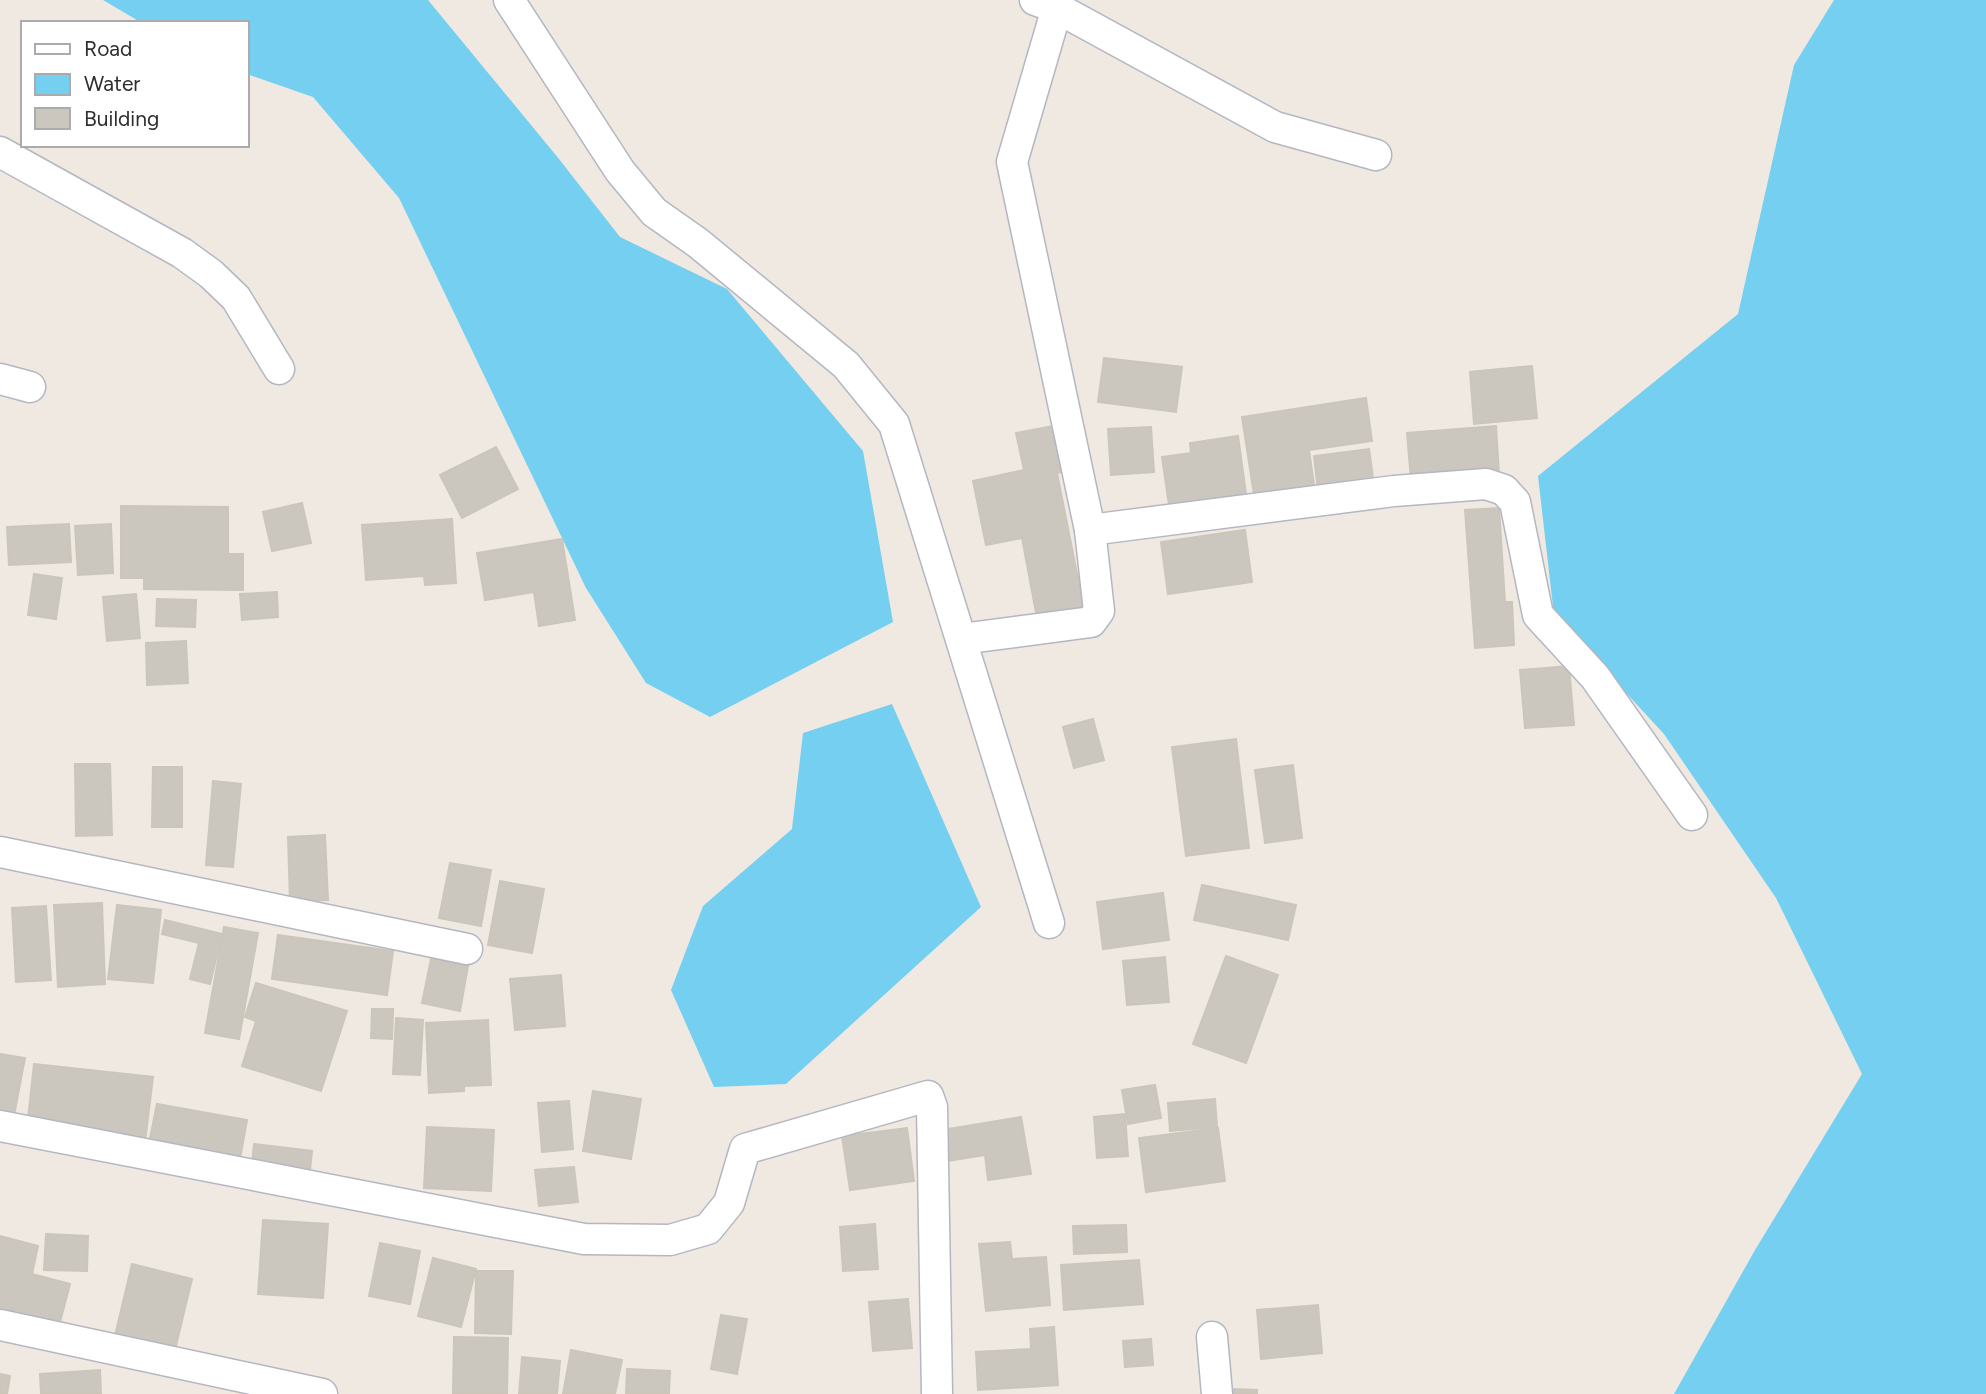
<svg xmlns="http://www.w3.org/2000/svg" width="1986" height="1394" viewBox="0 0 1986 1394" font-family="Figtree,sans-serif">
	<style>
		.water { fill: #75cff0 }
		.building { fill: #cbc7bf; stroke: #cbc5ba; stroke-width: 2 }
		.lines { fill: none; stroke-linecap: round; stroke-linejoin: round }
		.minor-casing { stroke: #b4b7c1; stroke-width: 33 }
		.minor { stroke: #fff; stroke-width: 30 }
	</style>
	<rect width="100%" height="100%" fill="#efe9e1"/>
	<!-- water -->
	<g class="water">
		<polygon points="103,0 428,0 559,159 620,237 727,289 863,451 893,622 710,717 646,683 586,588 399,198 313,97 247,74 247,23 142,23"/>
		<polygon points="1834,0 1986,0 1986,1394 1674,1394 1755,1250 1862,1074 1776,898 1664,734 1554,615 1538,476 1738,314 1794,65"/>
		<polygon points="892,704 981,907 786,1084 714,1087 671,990 703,906 792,829 803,733"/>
	</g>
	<!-- building -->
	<g class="building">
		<polygon points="1104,358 1182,367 1176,412 1098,402"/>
		<polygon points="1532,366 1537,418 1474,424 1470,372"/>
		<polygon points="1366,398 1372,441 1309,450 1315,492 1255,501 1242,417"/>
		<polygon points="1059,425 1069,471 1057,473 1084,609 1037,618 1022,538 986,545 973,481 1024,470 1016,433"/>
		<polygon points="1496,426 1499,474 1411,480 1407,433"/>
		<polygon points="1151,427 1154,472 1111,475 1108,429"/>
		<polygon points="1238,436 1247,501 1170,512 1162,457 1191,453 1190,443"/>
		<polygon points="496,447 518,489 462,518 440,475"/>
		<polygon points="1369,449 1374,485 1318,491 1314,456"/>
		<polygon points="302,503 311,543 272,551 263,512"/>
		<polygon points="121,506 228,507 228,554 243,554 243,590 144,589 144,578 121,578"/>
		<polygon points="1499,508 1505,602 1512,602 1514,645 1475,648 1465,510"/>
		<polygon points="452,519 456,583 425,585 424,576 366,580 362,525"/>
		<polygon points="69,524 71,562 9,565 7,527"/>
		<polygon points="111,524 113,573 78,575 75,526"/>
		<polygon points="1245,530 1252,582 1168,594 1161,542"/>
		<polygon points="562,539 575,620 539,626 534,592 485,600 477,553"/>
		<polygon points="34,574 62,578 56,619 28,615"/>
		<polygon points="277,592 278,617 242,620 240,594"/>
		<polygon points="136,594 140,638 107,641 103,597"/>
		<polygon points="157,599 196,600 195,627 156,626"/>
		<polygon points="186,641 188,683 147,685 146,643"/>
		<polygon points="1569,666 1574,725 1525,728 1520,670"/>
		<polygon points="1093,719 1104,760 1074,768 1063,727"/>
		<polygon points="1236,739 1249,848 1186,856 1172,747"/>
		<polygon points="75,764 110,764 112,835 76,836"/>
		<polygon points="1293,765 1302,838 1265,843 1255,770"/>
		<polygon points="153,767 182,767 182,827 152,827"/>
		<polygon points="213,781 241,784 233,867 206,865"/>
		<polygon points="325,835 328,900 290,902 288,837"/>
		<polygon points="450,863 491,870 481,926 439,918"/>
		<polygon points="500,881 544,889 532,953 488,945"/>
		<polygon points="1202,885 1296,905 1288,940 1194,920"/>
		<polygon points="1163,893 1169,940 1103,949 1097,902"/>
		<polygon points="102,903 105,984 58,987 54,905"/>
		<polygon points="117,905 161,910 153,983 108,979"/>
		<polygon points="46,906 51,980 16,982 12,908"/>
		<polygon points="165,920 222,934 210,984 190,979 199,943 162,934"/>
		<polygon points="224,927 258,933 239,1039 205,1033"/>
		<polygon points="278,935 393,951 387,995 272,979"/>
		<polygon points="1226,956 1278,975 1246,1063 1193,1044"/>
		<polygon points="1165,957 1169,1002 1127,1005 1123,961"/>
		<polygon points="431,959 468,966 460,1011 422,1003"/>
		<polygon points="561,975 565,1026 515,1030 510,979"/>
		<polygon points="256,983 347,1011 321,1091 242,1066 256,1021 245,1017"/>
		<polygon points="372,1009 393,1009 392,1039 371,1038"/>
		<polygon points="396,1018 423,1020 420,1075 393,1074"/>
		<polygon points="488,1020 491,1085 464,1086 464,1091 429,1093 426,1023"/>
		<polygon points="0,1054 25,1058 13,1121 0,1118"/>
		<polygon points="34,1064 153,1077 144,1150 27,1128"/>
		<polygon points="1155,1085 1161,1118 1128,1124 1122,1090"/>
		<polygon points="593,1091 641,1099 631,1159 583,1151"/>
		<polygon points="1215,1099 1217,1127 1170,1131 1168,1103"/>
		<polygon points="569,1101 573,1149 542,1152 538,1103"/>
		<polygon points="157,1104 247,1120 238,1170 147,1153"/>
		<polygon points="1125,1114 1128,1156 1097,1158 1094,1117"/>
		<polygon points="1021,1117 1031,1174 988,1180 985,1155 947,1161 942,1130"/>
		<polygon points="427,1127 494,1130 491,1191 424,1188"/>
		<polygon points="907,1128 914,1181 850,1190 842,1136"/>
		<polygon points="1218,1128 1225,1181 1146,1192 1139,1138"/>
		<polygon points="254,1144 312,1151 308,1190 250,1184"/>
		<polygon points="574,1167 578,1202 539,1206 535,1170"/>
		<polygon points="263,1220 328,1224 323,1298 258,1294"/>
		<polygon points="875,1224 878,1269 843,1271 840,1227"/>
		<polygon points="1126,1225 1127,1252 1074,1254 1073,1226"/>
		<polygon points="46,1234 88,1236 87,1271 44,1270"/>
		<polygon points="0,1236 38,1246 32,1274 70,1284 58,1330 0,1315"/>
		<polygon points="1010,1242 1012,1259 1046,1257 1050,1305 986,1311 979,1244"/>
		<polygon points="380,1243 420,1251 410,1304 369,1296"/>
		<polygon points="433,1258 476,1269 461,1327 418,1316"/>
		<polygon points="1139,1260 1143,1304 1064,1310 1061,1265"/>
		<polygon points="132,1264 192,1279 174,1354 114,1340"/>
		<polygon points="476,1271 513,1271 511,1334 475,1333"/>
		<polygon points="908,1299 912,1348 873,1351 869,1302"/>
		<polygon points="1318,1305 1322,1353 1261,1359 1257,1310"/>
		<polygon points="721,1315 747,1319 737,1374 711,1369"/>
		<polygon points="1054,1327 1058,1385 978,1390 976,1352 1031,1349 1030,1329"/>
		<polygon points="454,1337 508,1338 507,1394 453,1394"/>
		<polygon points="1151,1339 1153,1365 1125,1367 1123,1341"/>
		<polygon points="571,1350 622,1360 615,1394 563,1394"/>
		<polygon points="522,1357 560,1361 557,1394 519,1394"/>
		<polygon points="627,1369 670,1371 669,1394 626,1394"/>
		<polygon points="100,1370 101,1394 41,1394 40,1374"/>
		<polygon points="0,1374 10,1376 7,1394 0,1394"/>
		<polygon points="1231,1389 1257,1390 1257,1394 1231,1394"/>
	</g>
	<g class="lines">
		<defs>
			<g id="minor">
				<polyline points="509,0 620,171 654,212 698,243 846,365 894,424 1049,923"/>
				<polyline points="1035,0 1057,8 1275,127 1376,155"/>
				<polyline points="0,152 182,253 211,274 236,298 279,369"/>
				<polyline points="0,379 30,387"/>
				<polyline points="1090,530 1394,491 1486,484 1504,490 1515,502 1538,615 1595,677 1692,815"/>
				<polyline points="961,639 1091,622 1099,611 1090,530 1012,162 1057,8"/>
				<polyline points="0,852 467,949"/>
				<polyline points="0,1126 584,1239 670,1240 708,1229 729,1203 745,1149 928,1096 932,1107 937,1394"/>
				<polyline points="0,1325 322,1394"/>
				<polyline points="1212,1337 1217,1394"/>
			</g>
		</defs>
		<!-- minor casing -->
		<use href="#minor" class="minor-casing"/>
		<!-- minor -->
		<use href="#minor" class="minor"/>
	</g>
	<!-- legend -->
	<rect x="21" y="21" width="228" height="126" fill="#ffffff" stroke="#ababab" stroke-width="2"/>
	<rect x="35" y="44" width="35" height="10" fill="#ffffff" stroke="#ababab" stroke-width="2"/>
	<text x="84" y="56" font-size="21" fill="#2e2e2e">Road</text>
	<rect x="35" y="74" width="35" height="21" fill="#75cff0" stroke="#ababab" stroke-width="2"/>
	<text x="84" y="91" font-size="21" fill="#2e2e2e">Water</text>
	<rect x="35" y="108" width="35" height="21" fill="#cbc7bf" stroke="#ababab" stroke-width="2"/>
	<text x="84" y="126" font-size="21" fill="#2e2e2e">Building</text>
</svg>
